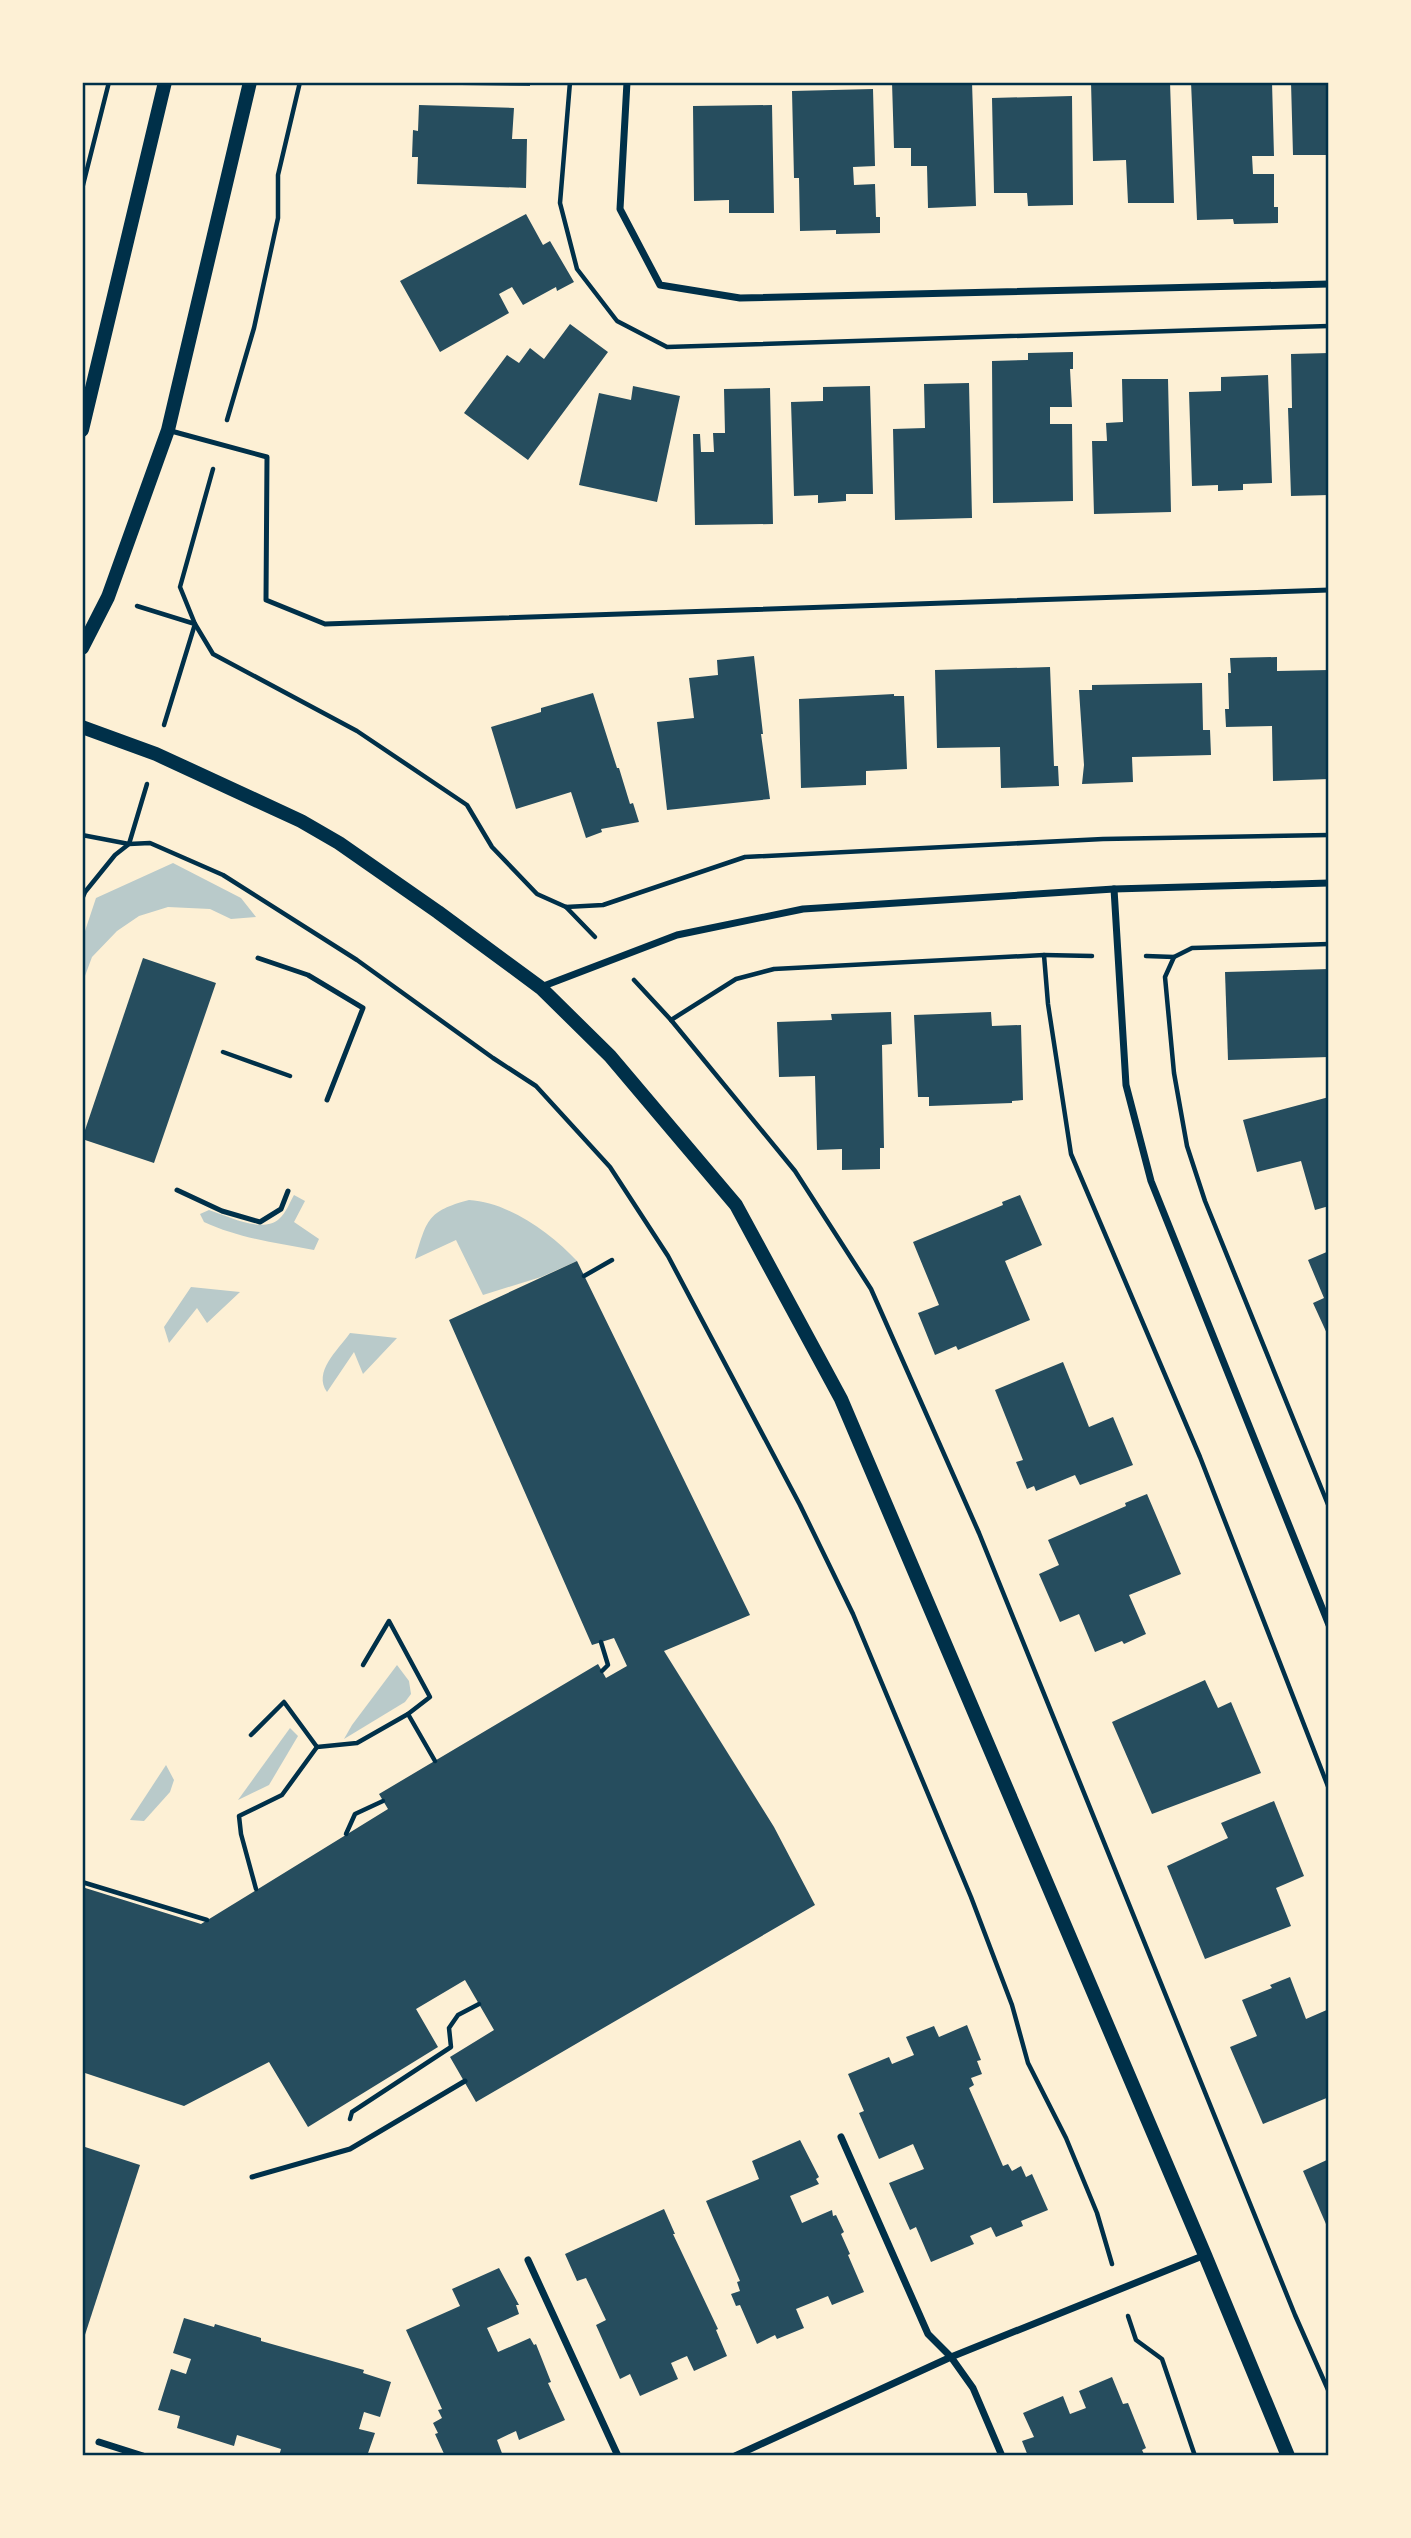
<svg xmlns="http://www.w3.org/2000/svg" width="1411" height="2538" viewBox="0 0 1411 2538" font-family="Arial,sans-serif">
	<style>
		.green { fill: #b9caca }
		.building { fill: #264d5e }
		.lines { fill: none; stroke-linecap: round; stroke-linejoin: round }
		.path { stroke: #003049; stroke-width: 4.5 }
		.service { stroke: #003049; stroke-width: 5 }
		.minor { stroke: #003049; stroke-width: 7 }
		.secondary { stroke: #003049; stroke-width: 14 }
		.neatline { fill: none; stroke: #003049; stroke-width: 2.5 }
	</style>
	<rect width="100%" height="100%" fill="#fdf0d5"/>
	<!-- green -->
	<g class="green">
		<polygon points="173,863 241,898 256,917 231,919 210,909 168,907 139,916 117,931 92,957 82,984 82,940 96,898"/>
		<path d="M 294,1195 L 305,1201 L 294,1222 L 319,1239 L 314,1250 C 277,1243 238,1238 204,1222 L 200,1214 L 209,1210 C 228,1216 262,1234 279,1219 C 286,1213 290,1202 294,1195 Z"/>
		<path d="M 469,1200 C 508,1202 551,1233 577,1261 L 541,1277 L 483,1295 L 456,1240 L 415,1259 C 427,1220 427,1211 469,1200 Z"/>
		<polygon points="191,1287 240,1292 207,1323 197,1308 169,1343 164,1327"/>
		<path d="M 350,1333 L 397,1338 L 363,1374 L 354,1352 L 327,1392 C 313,1372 337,1351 350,1333 Z"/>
		<polygon points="397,1665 409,1681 411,1694 405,1702 344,1739 352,1725"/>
		<polygon points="290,1728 298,1736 269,1785 238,1800"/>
		<polygon points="166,1765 174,1780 170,1792 144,1821 130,1820"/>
	</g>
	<!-- building -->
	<g class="building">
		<polygon points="462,82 530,82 530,86 461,85"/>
		<polygon points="892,82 972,82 976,206 928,208 927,166 911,166 911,148 894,148"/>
		<polygon points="1091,82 1170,82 1174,203 1128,203 1126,160 1093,161"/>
		<polygon points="1191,82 1272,82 1274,156 1252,156 1253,174 1274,174 1274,207 1278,207 1278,223 1234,224 1233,219 1197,220"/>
		<polygon points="1291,82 1329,82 1329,181 1326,181 1326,155 1293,155"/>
		<polygon points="873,89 875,166 853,167 854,185 875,184 876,217 880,217 880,233 836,234 836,230 800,231 799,178 794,178 792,91"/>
		<polygon points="1072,96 1073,205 1028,206 1027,193 994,193 992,98"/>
		<polygon points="419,105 514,108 512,139 527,139 526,188 417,184 418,157 412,157 413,130 418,131"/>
		<polygon points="772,105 774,213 729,213 729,200 694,201 693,106"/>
		<polygon points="526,214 543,245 550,241 574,282 557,291 556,287 523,305 512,287 499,294 509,313 440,352 400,281"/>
		<polygon points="570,324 608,352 528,460 464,413 507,355 519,363 530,348 544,359"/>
		<polygon points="1073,352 1073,369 1070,369 1072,407 1050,407 1050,424 1072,424 1073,501 993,503 992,361 1028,360 1028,353"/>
		<polygon points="1329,353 1329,495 1291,496 1288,408 1292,408 1291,354"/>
		<polygon points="1268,375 1272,483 1243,484 1243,490 1218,491 1218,485 1192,486 1189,392 1221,391 1221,377"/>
		<polygon points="1122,379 1168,379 1171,512 1094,514 1092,441 1107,441 1106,423 1123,422"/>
		<polygon points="969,383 972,518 895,520 893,429 925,428 924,384"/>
		<polygon points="633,386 680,396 657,502 579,485 599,393 631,400"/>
		<polygon points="870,386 873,494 846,494 846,501 818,503 818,495 794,496 791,402 823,401 823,387"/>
		<polygon points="770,388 773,524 695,525 693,434 700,434 701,452 714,452 713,433 725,433 724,389"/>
		<polygon points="754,656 763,734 761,734 770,799 667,810 657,722 694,718 689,678 718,675 717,660"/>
		<polygon points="1277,657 1277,671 1329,670 1329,779 1273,781 1272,726 1226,727 1225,709 1229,709 1228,673 1231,673 1230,658"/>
		<polygon points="1050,667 1054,766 1058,766 1059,786 1001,788 1000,747 937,748 935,670"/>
		<polygon points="1202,683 1203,730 1210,730 1211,755 1132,757 1133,782 1082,784 1084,765 1079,690 1092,690 1092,685"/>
		<polygon points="593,693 617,768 619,768 630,804 633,803 639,822 601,829 602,832 586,838 571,792 516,809 491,727 541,712 541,708"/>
		<polygon points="894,694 894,696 904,696 907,769 866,771 866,785 801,788 799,699"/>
		<polygon points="143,958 216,983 154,1163 82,1139"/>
		<polygon points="1329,969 1329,1057 1228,1060 1225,972"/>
		<polygon points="891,1012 892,1044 882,1045 884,1148 880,1148 880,1169 842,1170 842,1149 817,1150 815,1076 779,1077 777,1022 832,1020 831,1014"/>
		<polygon points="991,1012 992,1026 1021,1025 1023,1100 1012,1101 1012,1103 929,1106 929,1097 918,1097 914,1015"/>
		<polygon points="1329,1097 1329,1206 1315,1210 1301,1161 1257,1172 1243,1120"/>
		<polygon points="1020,1195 1042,1245 1005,1261 1030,1320 958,1350 956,1346 935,1355 918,1313 939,1305 913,1242 1003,1205 1002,1202"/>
		<polygon points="1329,1251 1329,1338 1313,1303 1324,1298 1308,1260"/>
		<polygon points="577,1261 750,1615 664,1651 774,1827 815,1905 476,2102 450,2057 494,2030 465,1980 416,2009 438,2047 308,2127 269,2062 184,2106 82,2072 82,1887 201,1924 388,1809 379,1794 598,1664 606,1678 627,1666 614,1638 592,1645 449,1320"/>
		<polygon points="1063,1362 1089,1427 1113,1417 1133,1465 1080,1485 1075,1475 1036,1491 1034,1486 1027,1489 1016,1462 1023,1460 995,1390"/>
		<polygon points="1147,1494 1181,1574 1129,1595 1146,1634 1124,1644 1122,1641 1095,1652 1079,1614 1060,1622 1039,1574 1059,1565 1048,1540 1126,1506 1125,1503"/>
		<polygon points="1205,1680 1218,1708 1231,1702 1261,1773 1152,1814 1112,1722"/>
		<polygon points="1274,1801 1304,1876 1276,1888 1291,1926 1205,1959 1167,1866 1228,1838 1221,1823"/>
		<polygon points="1290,1977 1306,2019 1329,2009 1329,2097 1263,2124 1230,2047 1257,2036 1242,2000 1272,1988 1270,1985"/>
		<polygon points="967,2025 981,2060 977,2061 982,2074 971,2078 974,2085 969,2088 1003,2166 1008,2164 1012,2171 1021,2166 1026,2177 1032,2174 1048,2210 1021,2221 1023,2226 996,2237 991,2227 970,2236 974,2244 931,2262 916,2227 910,2230 889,2183 924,2169 913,2144 879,2159 859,2113 864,2111 848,2074 889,2057 892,2064 914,2055 906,2037 934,2026 939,2037"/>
		<polygon points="800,2140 819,2177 816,2179 819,2184 790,2196 802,2223 832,2210 833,2216 836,2215 844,2232 841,2234 850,2254 848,2255 864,2292 832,2305 828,2296 796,2309 804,2328 777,2339 775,2335 757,2344 740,2305 736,2306 731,2294 740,2291 737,2282 740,2281 706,2201 759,2179 752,2161"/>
		<polygon points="82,2146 140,2165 83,2341 82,2341"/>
		<polygon points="1329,2159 1329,2231 1303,2171"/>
		<polygon points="664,2209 675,2234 673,2234 718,2329 716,2330 727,2356 694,2371 687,2356 671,2363 678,2379 640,2396 630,2374 620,2379 596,2325 606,2320 586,2278 577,2281 565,2254"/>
		<polygon points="499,2268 519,2305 516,2305 519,2314 487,2328 498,2352 530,2338 534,2345 536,2344 551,2382 548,2383 565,2420 519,2440 516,2431 497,2440 503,2456 445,2456 435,2434 438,2433 433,2423 442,2418 438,2410 442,2409 406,2330 460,2306 452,2289"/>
		<polygon points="184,2318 214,2327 215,2324 261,2338 261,2341 364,2370 363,2373 391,2382 380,2417 364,2412 359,2429 375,2433 367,2456 279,2456 281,2449 237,2435 234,2446 177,2428 180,2416 158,2410 171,2369 186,2374 191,2359 173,2353"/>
		<polygon points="1112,2377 1123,2404 1128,2403 1146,2448 1142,2450 1145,2456 1028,2456 1022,2441 1034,2437 1023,2413 1063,2396 1070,2414 1086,2408 1079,2391"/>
	</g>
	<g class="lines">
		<!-- path -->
		<g class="path">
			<polyline points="570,82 560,203 577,269 617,321 667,347 1329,326"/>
			<polyline points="82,189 109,82"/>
			<polyline points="227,420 254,328 278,218 278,175 300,82"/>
			<polyline points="213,469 180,587 195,624 213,654 357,731 467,805 492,847 537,894 566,907 603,905 745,857 1103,839 1329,835"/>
			<polyline points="137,606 195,624 164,725"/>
			<polyline points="82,835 129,844 147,784"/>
			<polyline points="82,899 85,892 115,855 129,844 150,843 223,875 357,960 493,1058 536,1086 610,1167 668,1256 800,1505 853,1614 971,1897 1012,2005 1028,2063 1066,2138 1097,2213 1112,2264"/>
			<polyline points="566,907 595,937"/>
			<polyline points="1329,944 1192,948 1174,957 1165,977 1174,1073 1187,1146 1205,1201 1329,1507"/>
			<polyline points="1044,955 1092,956"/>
			<polyline points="1146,956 1174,957"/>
			<polyline points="634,980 671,1020 795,1171 871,1289 979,1533 1295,2315 1329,2392"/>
			<polyline points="671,1020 736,979 774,969 1044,955 1048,1004 1071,1154 1200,1457 1329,1789"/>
			<polyline points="223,1052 290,1076"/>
			<polyline points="584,1276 612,1260"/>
			<polyline points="601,1642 608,1665 602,1671"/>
			<polyline points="363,1665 389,1621 430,1697 408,1714"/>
			<polyline points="251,1735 284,1702 317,1747 357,1743 408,1714 435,1761"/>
			<polyline points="346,1834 355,1814 383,1801"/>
			<polyline points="82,1882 207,1920"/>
			<polyline points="256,1889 241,1834 239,1816 282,1795 317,1747"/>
			<polyline points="350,2119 352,2112 451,2047 449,2028 458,2015 479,2004"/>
			<polyline points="1128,2316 1136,2340 1162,2359 1195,2456"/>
		</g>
		<!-- service -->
		<g class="service">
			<polyline points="171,431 267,457 266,600 325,624 1329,590"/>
			<polyline points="258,958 308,975 363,1008 327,1100"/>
			<polyline points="177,1190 222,1211 260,1222 281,1209 288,1191"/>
			<polyline points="252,2177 350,2149 465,2081"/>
		</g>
		<!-- minor -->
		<g class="minor">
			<polyline points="627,82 620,209 660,285 740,298 1329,284"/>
			<polyline points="1114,889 1126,1085 1151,1181 1329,1625"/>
			<polyline points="541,987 677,935 803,909 1114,889 1329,883"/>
			<polyline points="841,2137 928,2334 951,2357 973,2388 1002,2456"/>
			<polyline points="528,2260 618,2456"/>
			<polyline points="99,2442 143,2456"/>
			<polyline points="735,2456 951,2357 1205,2255"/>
		</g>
		<!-- secondary -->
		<g class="secondary">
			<polyline points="82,430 165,82"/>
			<polyline points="82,648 108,597 168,430 250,82"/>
			<polyline points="82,727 156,754 301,821 339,843 438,912 541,988 610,1056 736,1205 841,1399 1205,2255 1288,2456"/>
		</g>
	</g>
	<!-- border -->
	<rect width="1411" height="2538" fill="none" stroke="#fdf0d5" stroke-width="168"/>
	<rect x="84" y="84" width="1243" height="2370" class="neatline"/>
</svg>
